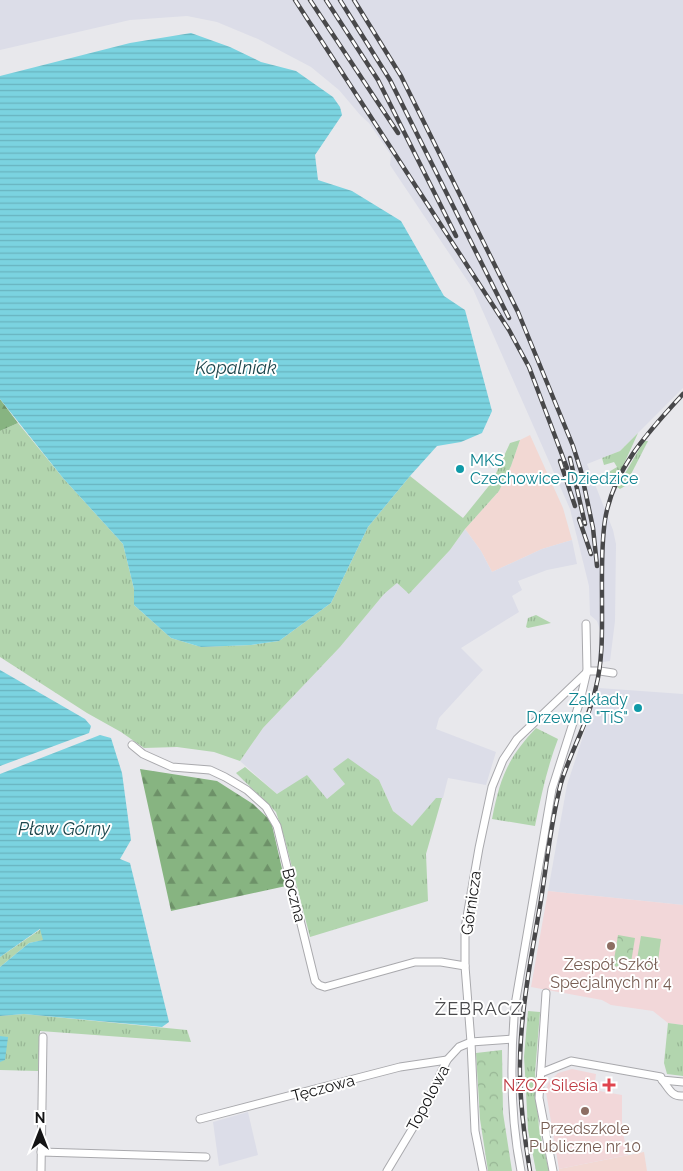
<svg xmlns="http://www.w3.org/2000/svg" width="683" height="1171" viewBox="0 0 683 1171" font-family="Raleway,sans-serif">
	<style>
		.commercial { fill: #f2d8d3 }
		.built { fill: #dcdde8 }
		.education { fill: #f2d7d9 }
		.grass { fill: url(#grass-tufts) }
		.forest { fill: url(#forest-firs) }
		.park { fill: url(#park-crowns) }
		.garden { fill: #b2d5ae }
		.water { fill: url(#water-rules) }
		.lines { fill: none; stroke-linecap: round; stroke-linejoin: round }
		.minor-casing { stroke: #a9a9ad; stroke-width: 9 }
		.minor { stroke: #fff; stroke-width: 7 }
		.rail-casing { stroke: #48484a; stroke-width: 4.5 }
		.rail { stroke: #fff; stroke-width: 2.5; stroke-dasharray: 8; stroke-linecap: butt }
		.culture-dot { fill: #0f9aa8; stroke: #fff; stroke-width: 2 }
		.education-dot { fill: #8d6e63; stroke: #fff; stroke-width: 2 }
		.health-dot { fill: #e0444e; stroke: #fff; stroke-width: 2 }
		.labels { text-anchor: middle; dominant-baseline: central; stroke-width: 4; stroke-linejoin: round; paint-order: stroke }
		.culture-label { font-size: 16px; fill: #0d838f; stroke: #fff; text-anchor: start }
		.street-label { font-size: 16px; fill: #141415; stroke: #fff }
		.education-label { font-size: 16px; fill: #785e54; stroke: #fff }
		.health-label { font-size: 16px; fill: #be3a42; stroke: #fff; text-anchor: end }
		.water-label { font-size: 18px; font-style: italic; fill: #1d464c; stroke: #fff }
		.neighbourhood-label { font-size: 18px; letter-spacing: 1px; fill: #48484b; stroke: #fff }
	</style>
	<defs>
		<pattern id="grass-tufts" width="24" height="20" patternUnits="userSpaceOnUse" patternTransform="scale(1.25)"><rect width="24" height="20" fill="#b2d5ae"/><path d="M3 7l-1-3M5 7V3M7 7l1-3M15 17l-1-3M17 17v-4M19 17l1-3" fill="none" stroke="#98b695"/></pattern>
		<pattern id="forest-firs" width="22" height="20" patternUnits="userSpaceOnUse" patternTransform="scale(1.25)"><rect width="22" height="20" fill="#87b481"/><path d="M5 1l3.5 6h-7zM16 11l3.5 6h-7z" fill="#6d9168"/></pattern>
		<pattern id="park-crowns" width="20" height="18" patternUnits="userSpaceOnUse" patternTransform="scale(1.25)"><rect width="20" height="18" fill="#b2d5ae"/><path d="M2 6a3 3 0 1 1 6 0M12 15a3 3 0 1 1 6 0" fill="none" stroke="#98b695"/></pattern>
		<pattern id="water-rules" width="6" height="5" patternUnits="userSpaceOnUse" patternTransform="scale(1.25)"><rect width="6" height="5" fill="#7bd3e0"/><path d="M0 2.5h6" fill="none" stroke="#69b4bf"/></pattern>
	</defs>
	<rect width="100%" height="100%" fill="#e8e8ec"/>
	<!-- commercial -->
	<g class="commercial">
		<polygon points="530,435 563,508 572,540 542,549 492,572 481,551 465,529 499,491 511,466 520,440"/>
		<polygon points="644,1152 647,1171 559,1171 559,1169"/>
	</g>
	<!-- built -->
	<g class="built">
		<polygon points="0,0 683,0 683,388 620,451 587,464 613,530 616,544 615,621 610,661 603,662 598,660 600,630 597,621 590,615 589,586 570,509 473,289 390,165 391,155 369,123 361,116 339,90 311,67 258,39 217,22 187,16 130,20 0,50"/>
		<polygon points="465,529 481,551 492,572 542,549 572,540 577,564 547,570 518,581 522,590 512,596 519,612 461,648 483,670 439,718 436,729 496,752 486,785 448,778 443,798 436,799 412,826 393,811 379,780 345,784 327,799 277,794 240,761 263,728 340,647 384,594 397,583 409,594 450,550"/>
		<polygon points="599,688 683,694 683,905 548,891 567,785"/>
		<polygon points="248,1112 258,1155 219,1166 213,1122"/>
	</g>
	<!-- education -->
	<g class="education">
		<polygon points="548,891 683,905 683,1025 668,1023 653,1011 611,1005 602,1000 531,987"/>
		<polygon points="572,1069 596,1074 594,1090 622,1095 622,1129 628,1155 559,1169 546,1092 548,1083 558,1073"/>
	</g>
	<!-- grass -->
	<g class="grass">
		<polygon points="18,423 63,478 123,544 134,589 134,605 171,638 201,647 251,645 279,641 331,603 368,527 410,476 463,518 492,482 510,443 520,440 511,466 499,491 465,529 450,550 409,594 397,583 384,594 340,647 263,728 240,761 214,752 177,747 144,748 121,732 87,713 0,657 0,431"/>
		<polygon points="638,433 614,486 611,484 607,473 617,467 614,462 604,465 602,458 620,451"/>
		<polygon points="644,441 648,441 625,486 620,489 617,487"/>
		<polygon points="536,615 551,623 528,628 526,627 528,618"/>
		<path d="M 536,728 L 558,739 C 547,768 541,796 535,826 L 492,819 C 500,778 507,759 536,728 Z"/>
		<polygon points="348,758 379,780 393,811 412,826 436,798 442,798 426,854 428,901 310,937 285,840 276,812 236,773 245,767 277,794 307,775 327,799 345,784 333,769"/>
		<polygon points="41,929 44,940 29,943 0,967 0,957"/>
		<polygon points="528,1011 540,1012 535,1073 539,1128 549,1171 536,1171 528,1130 525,1073 524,1057"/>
		<polygon points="24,1014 187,1030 191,1042 40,1031 38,1071 0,1070 0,1016"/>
		<polygon points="668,1023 683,1025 683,1076 667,1074 664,1063"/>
	</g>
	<!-- forest -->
	<g class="forest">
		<polygon points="0,399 18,423 0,431"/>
		<polygon points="140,769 217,781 253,804 271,821 286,886 171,911"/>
	</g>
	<!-- park -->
	<g class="park">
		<polygon points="618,935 635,938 630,969 613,966"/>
		<polygon points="502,1050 503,1113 512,1171 488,1171 480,1119 476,1053"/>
	</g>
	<!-- garden -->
	<polygon class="garden" points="641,936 661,939 657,968 636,965"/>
	<!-- water -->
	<g class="water">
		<polygon points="191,33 230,47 261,62 296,71 333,97 340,107 342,115 315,155 318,180 352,191 401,221 444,296 465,310 492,411 482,433 461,442 437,446 410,476 368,527 331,603 279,641 251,645 201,647 171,638 134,605 134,589 123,544 63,478 0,399 0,76 130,43"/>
		<polygon points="0,670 85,719 91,726 89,733 0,766"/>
		<polygon points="100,735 111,738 122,773 131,840 120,859 130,863 169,1022 162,1027 24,1014 0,1016 0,967 29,943 43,940 40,929 0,957 0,774"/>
		<polygon points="0,1036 8,1037 5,1060 0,1062"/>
	</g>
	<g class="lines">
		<defs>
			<g id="minor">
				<polyline points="587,671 600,671 613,673"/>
				<polyline points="132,745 143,754 172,767 210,770 225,777 247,790 266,807 277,826 315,981 319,985 325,987 415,962 441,962 465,966"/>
				<polyline points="546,993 539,1098 553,1171"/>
				<polyline points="541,1073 571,1061 661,1077 662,1080 683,1082"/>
				<path d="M 662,1080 C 669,1088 671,1097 683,1096"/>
				<polyline points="200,1119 400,1067 447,1060"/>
				<polyline points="41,1152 206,1157"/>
				<polyline points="41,1171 43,1037"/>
				<polyline points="387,1171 423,1111 447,1060 459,1047 471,1042 512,1039"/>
				<polyline points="483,1171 475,1131 471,1042 465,966 465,928 479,848 492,787 503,760 517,739 587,672"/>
				<path d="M 521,1171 C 510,1116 510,1061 515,1005 L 552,789 L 580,701 L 587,671 L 586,624"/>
			</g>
		</defs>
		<!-- minor casing -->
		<use href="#minor" class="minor-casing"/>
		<!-- minor -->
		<use href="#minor" class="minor"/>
		<defs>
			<g id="rail">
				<polyline points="295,0 509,330 529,367 567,468"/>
				<polyline points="310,0 398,133"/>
				<polyline points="326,0 378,80 456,236"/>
				<polyline points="340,0 390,80 509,318"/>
				<polyline points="354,0 401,76 518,312 573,446 581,471 593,528 597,566"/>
				<polyline points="570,458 585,524"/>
				<polyline points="560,461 575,506"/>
				<polyline points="579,519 591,554"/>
				<path d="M 530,1171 C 524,1135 519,1098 520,1061 C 521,1007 532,953 541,900 C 547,861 551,821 561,783 C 571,750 589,721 596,687 C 603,659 602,630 602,602 C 602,575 601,547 605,520 C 613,469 649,431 683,394"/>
			</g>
		</defs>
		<!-- rail casing -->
		<use href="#rail" class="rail-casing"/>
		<!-- rail -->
		<use href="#rail" class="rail"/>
	</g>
	<!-- markers -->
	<g class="culture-dot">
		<circle cx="460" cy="469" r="5"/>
		<circle cx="638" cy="708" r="5"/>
	</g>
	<g class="education-dot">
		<circle cx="611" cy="946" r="5"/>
		<circle cx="585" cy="1111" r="5"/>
	</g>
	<path class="health-dot" d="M606.5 1077.5h5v5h5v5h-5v5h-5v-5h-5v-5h5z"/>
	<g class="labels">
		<!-- culture labels -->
		<g class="culture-label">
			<text x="470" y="460">MKS<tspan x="470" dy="18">Czechowice-Dziedzice</tspan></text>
			<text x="628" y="699" text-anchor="end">Zakłady<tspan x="628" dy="18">Drzewne "TiS"</tspan></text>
		</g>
		<!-- street labels -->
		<g class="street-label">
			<text transform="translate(294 895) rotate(76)">Boczna</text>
			<text transform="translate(471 903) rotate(-82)">Górnicza</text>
			<text transform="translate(323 1088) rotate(-15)">Tęczowa</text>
			<text transform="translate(428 1098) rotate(-62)">Topolowa</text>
		</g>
		<!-- education labels -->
		<g class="education-label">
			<text x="611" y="964">Zespół Szkół<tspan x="611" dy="18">Specjalnych nr 4</tspan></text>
			<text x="585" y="1128">Przedszkole<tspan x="585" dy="18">Publiczne nr 10</tspan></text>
		</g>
		<!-- health labels -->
		<g class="health-label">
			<text x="598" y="1085">NZOZ Silesia</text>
		</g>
		<!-- water labels -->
		<g class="water-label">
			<text x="236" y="367">Kopalniak</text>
			<text x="64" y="828">Pław Górny</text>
		</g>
		<!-- neighbourhood labels -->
		<g class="neighbourhood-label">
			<text x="479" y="1008">ŻEBRACZ</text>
		</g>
	</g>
	<!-- north arrow -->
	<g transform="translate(40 1131)" stroke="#ffffff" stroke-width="4" paint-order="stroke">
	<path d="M0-4L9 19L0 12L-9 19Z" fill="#141415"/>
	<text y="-8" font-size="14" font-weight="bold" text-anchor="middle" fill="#141415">N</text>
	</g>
</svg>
